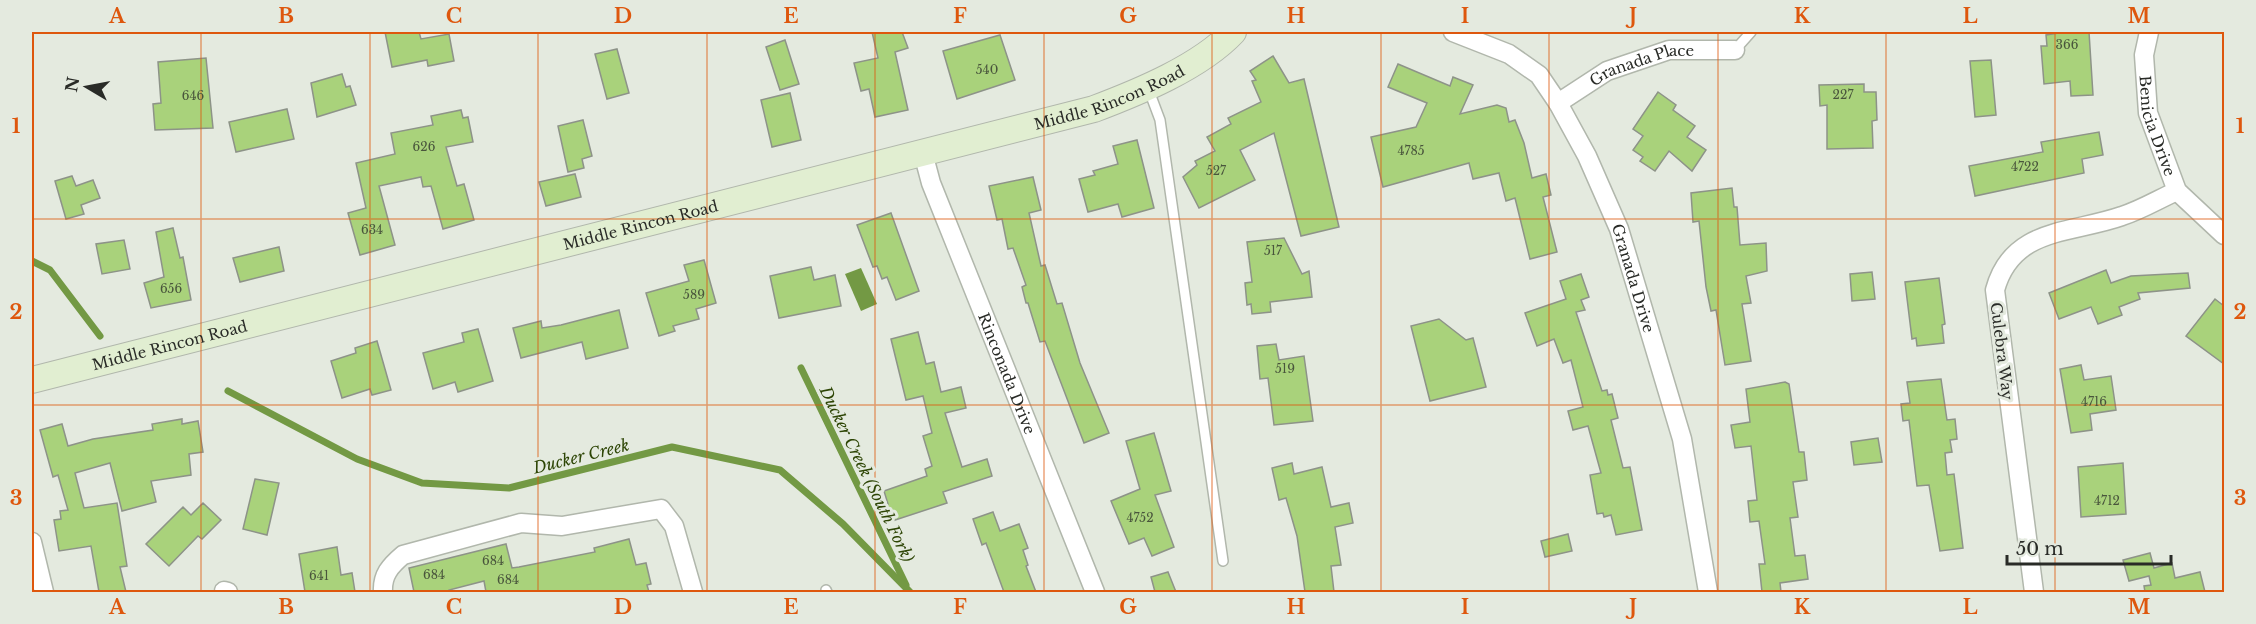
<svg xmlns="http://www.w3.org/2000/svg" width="2256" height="624" viewBox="0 0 2256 624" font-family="'Libre Baskerville',serif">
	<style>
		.water { fill: #739944 }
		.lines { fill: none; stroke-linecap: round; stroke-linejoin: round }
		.stream { stroke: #739944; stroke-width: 7 }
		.building { fill: #a9d27b; stroke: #8d9388; stroke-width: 1.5 }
		.lane-casing { stroke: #b1b7ac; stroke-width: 12 }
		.street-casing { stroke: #b1b7ac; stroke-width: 21 }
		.secondary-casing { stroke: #b1b7ac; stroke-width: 28 }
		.lane { stroke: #fff; stroke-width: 9 }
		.street { stroke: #fff; stroke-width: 18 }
		.secondary { stroke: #e1eed1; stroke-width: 26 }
		.grid { fill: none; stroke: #de570d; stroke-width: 1.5; stroke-opacity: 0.55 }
		.labels { text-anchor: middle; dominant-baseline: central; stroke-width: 6; stroke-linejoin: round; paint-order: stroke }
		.number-label { font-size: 12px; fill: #49553c }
		.street-label { font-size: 15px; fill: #292b27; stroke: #e4eadf }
		.water-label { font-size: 16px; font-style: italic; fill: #2d4505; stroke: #e4eadf }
		.neatline { fill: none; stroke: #de570d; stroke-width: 2 }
		.grid-label { font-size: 20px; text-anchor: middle; font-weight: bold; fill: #de570d }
	</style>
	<rect width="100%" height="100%" fill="#e4eadf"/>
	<!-- water -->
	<polygon class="water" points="861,268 877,304 861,311 845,274"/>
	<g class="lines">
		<!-- stream -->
		<g class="stream">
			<polyline points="32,261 50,270 100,336"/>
			<polyline points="801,368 906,585"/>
			<polyline points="228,391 357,459 422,483 509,488 672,447 780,470 843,524 910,592"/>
		</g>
	</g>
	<!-- building -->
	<g class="building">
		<polygon points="385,32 419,32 421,39 449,34 454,61 428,66 427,60 392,67"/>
		<polygon points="872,32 902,32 908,48 895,52 908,110 875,117 869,89 861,91 854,63 878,58"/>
		<polygon points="2065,32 2089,32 2093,95 2071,96 2070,81 2044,84 2041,46 2047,46 2046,35"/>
		<polygon points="1000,35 1015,80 957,99 943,51"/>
		<polygon points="785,40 799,84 780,90 766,47"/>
		<polygon points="617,49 629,93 607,99 595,54"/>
		<polygon points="1273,56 1289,83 1304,79 1339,227 1301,236 1274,133 1240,150 1255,180 1199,208 1183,177 1197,165 1195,161 1215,151 1207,137 1231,124 1228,118 1261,102 1252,81 1256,80 1250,71"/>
		<polygon points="206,58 213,128 155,130 153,104 161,103 158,62"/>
		<polygon points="1991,60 1996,115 1975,117 1970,61"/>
		<polygon points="1398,64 1450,86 1453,77 1473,85 1460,114 1497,105 1506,108 1509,122 1515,120 1524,143 1532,178 1546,174 1551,195 1543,197 1557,252 1530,259 1515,198 1506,201 1499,173 1473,179 1469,163 1383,187 1371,137 1416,127 1427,103 1388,87"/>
		<polygon points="342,74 346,87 350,86 356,105 317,117 311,83"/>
		<polygon points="1864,84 1864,92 1876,92 1877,120 1872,121 1873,148 1827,149 1827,105 1820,106 1819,85"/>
		<polygon points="1658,92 1676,105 1673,110 1695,126 1687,137 1706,150 1692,171 1669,151 1655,171 1640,161 1643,157 1633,150 1643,136 1633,129"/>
		<polygon points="790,93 801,140 772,147 761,100"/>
		<polygon points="287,109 294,139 236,152 229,122"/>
		<polygon points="461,110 463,118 468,117 473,142 446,147 457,186 464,184 474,220 443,229 431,186 423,187 421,177 379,186 395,245 360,255 348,213 366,208 356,163 395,154 391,133 433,125 431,116"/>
		<polygon points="583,120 592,156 582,159 584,168 568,172 558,126"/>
		<polygon points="2099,132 2103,155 2082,159 2084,173 1975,196 1969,166 2043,152 2041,142"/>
		<polygon points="1137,140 1154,208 1122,217 1118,204 1088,212 1079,179 1095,175 1093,171 1118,164 1113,146"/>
		<polygon points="575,174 581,197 546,206 539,182"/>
		<polygon points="72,176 76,186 93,180 100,198 81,205 84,214 66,219 55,181"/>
		<polygon points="1033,177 1041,210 1029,213 1041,266 1045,265 1057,304 1062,303 1080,363 1109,433 1084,443 1045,341 1040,342 1028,303 1026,303 1022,287 1026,285 1013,248 1008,249 1002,219 997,220 989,186"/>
		<polygon points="1732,188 1734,207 1737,207 1740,245 1766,243 1767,271 1746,276 1751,303 1742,304 1751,361 1725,365 1716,310 1711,311 1706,287 1699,221 1693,222 1691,193"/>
		<polygon points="891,213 919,291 896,300 887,277 882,279 877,266 873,267 857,225"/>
		<polygon points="173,228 180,258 183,257 191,300 151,308 144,283 164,277 156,232"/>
		<polygon points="1284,238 1302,274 1309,271 1312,297 1270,302 1271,312 1252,314 1251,304 1247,305 1245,283 1252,282 1247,242"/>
		<polygon points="124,240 130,269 102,274 96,244"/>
		<polygon points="279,247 284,271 240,282 233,258"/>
		<polygon points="704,260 716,303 696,309 699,319 673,326 675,331 659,336 646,293 689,281 684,265"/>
		<polygon points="811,267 814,280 835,275 841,306 779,318 770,276"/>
		<polygon points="2106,270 2111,283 2131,276 2188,273 2190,288 2138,293 2140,299 2119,307 2122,315 2098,324 2091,307 2059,319 2049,293"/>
		<polygon points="1872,272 1875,299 1852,301 1850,274"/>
		<polygon points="1581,274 1589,297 1581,300 1585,310 1576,312 1602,391 1607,390 1608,395 1612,394 1618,418 1611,420 1623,468 1630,467 1642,530 1616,535 1611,515 1604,517 1603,513 1597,514 1590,475 1601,473 1588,426 1573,430 1568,411 1583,407 1571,360 1563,363 1554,339 1537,346 1525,313 1566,299 1560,281"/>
		<polygon points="1939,278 1945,324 1942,325 1944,343 1917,346 1916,338 1912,339 1905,282"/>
		<polygon points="2215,299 2224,306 2224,364 2186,336"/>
		<polygon points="619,310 628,348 586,359 582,342 521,358 513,328 541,321 542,328 561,325"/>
		<polygon points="1439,319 1466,340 1473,338 1486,387 1430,401 1411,326"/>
		<polygon points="478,329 493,381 458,392 455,382 433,389 423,353 464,342 462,333"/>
		<polygon points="918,332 926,364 934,362 941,392 961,387 966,408 945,413 962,467 987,459 992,476 943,492 947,503 886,523 881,507 888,504 884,491 927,476 925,469 932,466 923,436 932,433 923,396 906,400 891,339"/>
		<polygon points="377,341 391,390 372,395 370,389 342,398 331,361 356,353 355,348"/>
		<polygon points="1276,344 1279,360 1304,356 1313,421 1274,425 1268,378 1260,379 1257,346"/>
		<polygon points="2081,365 2084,380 2111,376 2116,410 2090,414 2092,430 2071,433 2060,369"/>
		<polygon points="1941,379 1947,420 1955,419 1957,439 1950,440 1952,452 1945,453 1947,475 1954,474 1963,548 1940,551 1929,485 1917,486 1909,420 1903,421 1901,404 1910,403 1907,382"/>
		<polygon points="1785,382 1789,384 1799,452 1804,452 1807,480 1793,482 1798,517 1790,518 1795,556 1805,555 1808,579 1780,583 1781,592 1762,592 1759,564 1765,564 1759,521 1750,522 1748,501 1757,500 1751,446 1735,448 1731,425 1750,422 1746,389"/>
		<polygon points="182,419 182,424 198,421 203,452 189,454 191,475 151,481 156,502 122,511 110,463 75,473 84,508 117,503 127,566 120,567 126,592 99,592 91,546 59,551 54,520 61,519 60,511 68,510 58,475 53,477 40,430 62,424 68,446 93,439 153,430 152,424"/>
		<polygon points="1154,433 1171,491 1155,495 1174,547 1152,556 1144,538 1129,544 1111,501 1140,489 1126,441"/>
		<polygon points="1878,438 1882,462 1854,465 1851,442"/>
		<polygon points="1292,463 1294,474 1322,467 1331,507 1349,503 1353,523 1335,527 1341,565 1331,566 1334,592 1305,592 1297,536 1286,498 1279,500 1272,468"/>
		<polygon points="2123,463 2126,514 2081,517 2078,467"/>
		<polygon points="255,479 279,483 267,535 243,529"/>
		<polygon points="203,503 221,520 202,539 198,536 169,566 146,544 183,507 191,515"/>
		<polygon points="993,512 1000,531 1019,524 1028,548 1023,550 1028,565 1026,566 1036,592 1004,592 986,543 982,545 973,519"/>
		<polygon points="1568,534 1572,551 1545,557 1541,541"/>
		<polygon points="629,539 636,565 646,563 651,584 647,585 649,592 486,592 484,581 449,590 449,592 414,592 409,568 506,544 512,568 519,567 595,552 594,548"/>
		<polygon points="337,547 341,575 352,573 355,592 305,592 299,554"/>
		<polygon points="2150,553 2154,568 2172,563 2175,578 2200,572 2205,592 2145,592 2144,586 2151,585 2149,576 2129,581 2123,560"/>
		<polygon points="1168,572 1176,592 1155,592 1151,577"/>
	</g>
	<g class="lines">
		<defs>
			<g id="lane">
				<polyline points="1735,50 1751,32"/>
				<polyline points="1148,88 1160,120 1223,561"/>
				<polyline points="826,590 827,592"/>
			</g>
			<g id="street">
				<path id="s1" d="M 1453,32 L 1509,54 L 1539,75 L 1558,103 L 1587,156 L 1619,229 L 1682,439 L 1708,592"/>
				<path id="s2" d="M 2149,32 L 2144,55 L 2148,113 L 2177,191 L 2224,235"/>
				<path id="s3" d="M 1558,103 L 1607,71 L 1669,50 L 1735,50"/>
				<path id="s4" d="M 923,153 L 931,183 L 1095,592"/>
				<polyline points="32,542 44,592"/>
				<polyline points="224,591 228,592"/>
				<path d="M 383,592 C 382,575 390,566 403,555 L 521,523 L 562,526 L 661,509 L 674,526 L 693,592"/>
				<path d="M 2034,592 L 1995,290 C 2012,227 2071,234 2122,216 C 2141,210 2159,199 2177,191"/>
			</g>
			<g id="secondary">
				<path id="s5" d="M 32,380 L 1094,109 C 1139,92 1200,67 1233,32"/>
			</g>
		</defs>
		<!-- lane casing -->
		<use href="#lane" class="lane-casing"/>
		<!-- street casing -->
		<use href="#street" class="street-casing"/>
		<!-- secondary casing -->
		<use href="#secondary" class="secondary-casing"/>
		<!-- lane -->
		<use href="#lane" class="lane"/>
		<!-- street -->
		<use href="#street" class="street"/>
		<!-- secondary -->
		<use href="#secondary" class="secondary"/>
	</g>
	<!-- grid -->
	<path class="grid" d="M 201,32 L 201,592M 370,32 L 370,592M 538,32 L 538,592M 707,32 L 707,592M 875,32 L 875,592M 1044,32 L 1044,592M 1212,32 L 1212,592M 1381,32 L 1381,592M 1549,32 L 1549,592M 1718,32 L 1718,592M 1886,32 L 1886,592M 2055,32 L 2055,592M 32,219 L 2224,219M 32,405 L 2224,405"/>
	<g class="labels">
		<!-- number labels -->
		<g class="number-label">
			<text x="2067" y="44">366</text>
			<text x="987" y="69">540</text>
			<text x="1843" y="94">227</text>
			<text x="193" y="95">646</text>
			<text x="424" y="146">626</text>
			<text x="1411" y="150">4785</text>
			<text x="2025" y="166">4722</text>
			<text x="1216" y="170">527</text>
			<text x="372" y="229">634</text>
			<text x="1273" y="250">517</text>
			<text x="171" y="288">656</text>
			<text x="694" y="294">589</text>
			<text x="1285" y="368">519</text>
			<text x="2094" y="401">4716</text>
			<text x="2107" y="500">4712</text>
			<text x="1140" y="517">4752</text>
			<text x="493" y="560">684</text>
			<text x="434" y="574">684</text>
			<text x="319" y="575">641</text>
			<text x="508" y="579">684</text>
		</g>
		<!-- street labels -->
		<g class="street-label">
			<text stroke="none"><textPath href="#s3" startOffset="94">Granada Place</textPath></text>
			<text stroke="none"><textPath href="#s5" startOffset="1114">Middle Rincon Road</textPath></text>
			<text stroke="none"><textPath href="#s2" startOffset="96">Benicia Drive</textPath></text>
			<text stroke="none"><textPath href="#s5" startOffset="628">Middle Rincon Road</textPath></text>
			<text stroke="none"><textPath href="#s1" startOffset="322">Granada Drive</textPath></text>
			<text stroke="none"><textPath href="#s5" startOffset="142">Middle Rincon Road</textPath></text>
			<text transform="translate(2002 351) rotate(83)">Culebra Way</text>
			<text stroke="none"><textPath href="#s4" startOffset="236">Rinconada Drive</textPath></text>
		</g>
		<!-- water labels -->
		<g class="water-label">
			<text transform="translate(581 456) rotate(-14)">Ducker Creek</text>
			<text transform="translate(867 474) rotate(64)">Ducker Creek (South Fork)</text>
		</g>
	</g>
	<!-- border -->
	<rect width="2256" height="624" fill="none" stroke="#e4eadf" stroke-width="66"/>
	<!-- north arrow -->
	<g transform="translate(87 87) rotate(280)" stroke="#e4eadf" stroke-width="4.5" paint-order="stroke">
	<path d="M0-4.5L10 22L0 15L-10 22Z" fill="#292b27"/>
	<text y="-9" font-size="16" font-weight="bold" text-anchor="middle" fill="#292b27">N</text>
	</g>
	<!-- scale -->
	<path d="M2007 555v9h164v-9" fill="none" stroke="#292b27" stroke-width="3"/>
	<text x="2016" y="555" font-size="18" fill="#292b27" stroke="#e4eadf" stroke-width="4.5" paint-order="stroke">50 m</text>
	<rect x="33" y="33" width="2190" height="558" class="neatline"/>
	<g class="grid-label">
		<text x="117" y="23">A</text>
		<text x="286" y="23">B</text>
		<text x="454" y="23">C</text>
		<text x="623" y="23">D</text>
		<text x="791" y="23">E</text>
		<text x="960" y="23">F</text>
		<text x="1128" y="23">G</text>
		<text x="1296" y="23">H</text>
		<text x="1465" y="23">I</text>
		<text x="1633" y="23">J</text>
		<text x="1802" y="23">K</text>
		<text x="1970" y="23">L</text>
		<text x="2139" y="23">M</text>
		<text x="16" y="133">1</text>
		<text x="2240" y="133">1</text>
		<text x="16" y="319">2</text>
		<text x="2240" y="319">2</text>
		<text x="16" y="505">3</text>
		<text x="2240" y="505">3</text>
		<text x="117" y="614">A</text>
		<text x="286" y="614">B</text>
		<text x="454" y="614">C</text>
		<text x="623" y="614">D</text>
		<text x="791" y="614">E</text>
		<text x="960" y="614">F</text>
		<text x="1128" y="614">G</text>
		<text x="1296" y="614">H</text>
		<text x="1465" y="614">I</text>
		<text x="1633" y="614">J</text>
		<text x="1802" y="614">K</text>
		<text x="1970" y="614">L</text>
		<text x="2139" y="614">M</text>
	</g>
</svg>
